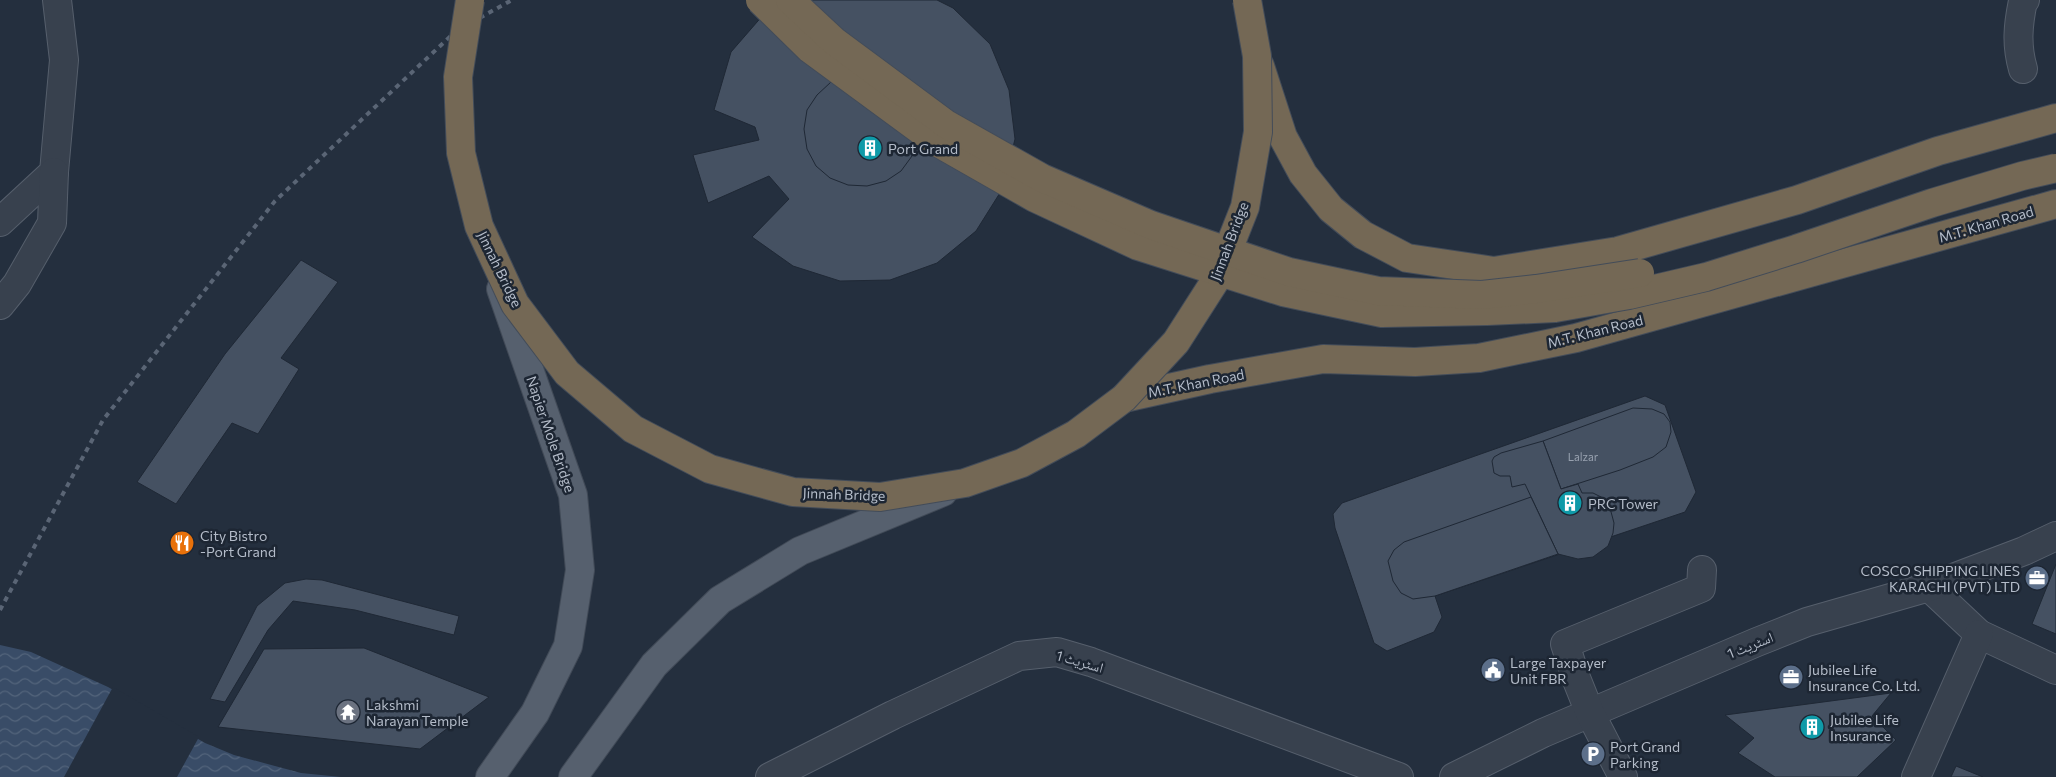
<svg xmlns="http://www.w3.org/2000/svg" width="2056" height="777" viewBox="0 0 2056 777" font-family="Commissioner,'Noto Naskh Arabic',sans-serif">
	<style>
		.water { fill: url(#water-waves) }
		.pier { fill: #242f3e }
		.building { fill: #455162; stroke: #1f2835 }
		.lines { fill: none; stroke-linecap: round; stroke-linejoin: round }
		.minor-casing { stroke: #565f6c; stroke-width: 30 }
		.major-casing { stroke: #414a57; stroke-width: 30 }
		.highway-casing { stroke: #434c59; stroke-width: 30 }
		.minor { stroke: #38414e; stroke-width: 28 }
		.major { stroke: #56606e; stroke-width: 28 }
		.highway { stroke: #746855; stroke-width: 28 }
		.rail { stroke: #5a6575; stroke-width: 4; stroke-dasharray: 5 5; stroke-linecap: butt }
		.highway-bridge-casing { stroke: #434c59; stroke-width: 30; stroke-linecap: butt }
		.highway-bridge { stroke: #746855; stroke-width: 28 }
		.labels { text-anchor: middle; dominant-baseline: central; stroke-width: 5; stroke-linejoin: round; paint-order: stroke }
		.number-label { font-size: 11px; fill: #98a1af }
		.poi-label { font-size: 14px; fill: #b4bcc9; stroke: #1d2633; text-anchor: start }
		.street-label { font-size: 14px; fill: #b4bcc9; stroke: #1d2633 }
	</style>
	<defs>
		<pattern id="water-waves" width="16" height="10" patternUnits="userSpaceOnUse" patternTransform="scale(1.25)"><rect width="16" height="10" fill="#394c67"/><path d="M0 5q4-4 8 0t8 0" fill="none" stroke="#53647b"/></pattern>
	</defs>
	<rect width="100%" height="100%" fill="#242f3e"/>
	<!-- water -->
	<polygon class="water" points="0,645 31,652 108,687 205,743 234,755 301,773 341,777 0,777"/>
	<!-- pier -->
	<polygon class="pier" points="113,687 199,737 177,777 64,777"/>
	<!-- building -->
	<g class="building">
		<polygon points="787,0 937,0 953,8 990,44 1009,90 1015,139 1003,188 976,231 937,263 890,280 840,281 793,266 752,237 789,199 769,176 708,203 693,155 759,140 755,127 714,110 731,52 764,14"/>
		<polygon points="847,75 917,138 912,156 901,171 886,181 867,186 848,185 830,178 816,166 807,149 804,129 807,110 817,95 831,82"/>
		<polygon points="301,260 338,282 281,358 299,369 258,434 232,423 176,504 137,482 225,354"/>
		<polygon points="1645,396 1665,405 1696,492 1685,512 1435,596 1442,617 1434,632 1387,651 1374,643 1335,528 1333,514 1342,503"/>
		<polygon points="1633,408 1652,409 1664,414 1670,422 1671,432 1666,447 1653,457 1620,470 1561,489 1543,441"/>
		<polygon points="1543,441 1561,489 1578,484 1582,493 1593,493 1601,497 1610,508 1614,523 1613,533 1608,546 1593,557 1578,559 1558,554 1525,484 1512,487 1510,476 1500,476 1494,473 1492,461 1494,457 1501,453"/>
		<polygon points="1531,497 1558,554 1435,596 1413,599 1401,593 1393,581 1388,561 1394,550 1404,542"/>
		<polygon points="2056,564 2056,634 2032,624"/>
		<polygon points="306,579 322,580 459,616 454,635 355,610 293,601 268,630 225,702 210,699 257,606 285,583"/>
		<polygon points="364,648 489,697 420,749 218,727 264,649"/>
		<polygon points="1891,693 1872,716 1896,740 1857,777 1775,777 1738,753 1754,738 1725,715"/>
		<polygon points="1956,766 1983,777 1951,777"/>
	</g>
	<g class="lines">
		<defs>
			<g id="minor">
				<path d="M 2023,69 C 2016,45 2018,25 2023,1 L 2025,0"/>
				<polyline points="0,222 54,172 64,60 57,0"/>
				<polyline points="0,305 17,284 52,223 54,172"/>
				<polyline points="1929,587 1979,634 2056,670"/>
				<polyline points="770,777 893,715 1019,656 1057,652 1091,662 1399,777"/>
				<polyline points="1454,777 1543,733 1757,642 1807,622 1929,587 2024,551 2056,536"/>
				<polyline points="1623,777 1590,713 1576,678 1565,644 1701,588 1702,570"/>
				<polyline points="1916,777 1979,634"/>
			</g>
			<g id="major">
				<polyline points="490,777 535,713 568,646 580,570 573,495 501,289"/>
				<polyline points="573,777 654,665 720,600 800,551 943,492"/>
			</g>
			<g id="highway">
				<polyline points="1260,66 1283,137 1303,174 1331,209 1363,235 1407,258 1494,271 1618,251 1797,200 1938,151 2056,118"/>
				<polyline points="1124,398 1210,379 1323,359 1415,362 1479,358 1576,338 2056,204"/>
			</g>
		</defs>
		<!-- minor casing -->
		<use href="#minor" class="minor-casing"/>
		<!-- major casing -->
		<use href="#major" class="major-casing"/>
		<!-- highway casing -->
		<use href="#highway" class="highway-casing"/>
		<!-- minor -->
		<use href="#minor" class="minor"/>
		<!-- major -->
		<use href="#major" class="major"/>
		<!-- highway -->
		<use href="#highway" class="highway"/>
		<!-- rail -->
		<polyline class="rail" points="0,610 103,420 275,201 456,31 512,0"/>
		<defs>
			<g id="highway-bridge">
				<polyline points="470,0 458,77 461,153 479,226 515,304 567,373 633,429 710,469 793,492 880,497 965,483 1022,463 1076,434 1124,398 1176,342 1217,278 1245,207 1258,132 1257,56 1247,0"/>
				<polyline points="760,0 810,49 935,141 1035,198 1138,246 1283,292 1382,313 1487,311 1555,308 1629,295 1706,277 1796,249 1932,203 2022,176 2056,168"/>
				<polyline points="790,0 834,41 946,124 1042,178 1151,225 1289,272 1378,291 1482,295 1536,289 1640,273"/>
			</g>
		</defs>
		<!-- highway-bridge casing -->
		<use href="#highway-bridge" class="highway-bridge-casing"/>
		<!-- highway-bridge -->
		<use href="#highway-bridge" class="highway-bridge"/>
	</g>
	<!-- icons -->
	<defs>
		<symbol id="building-disc" viewBox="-11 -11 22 22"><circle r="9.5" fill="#0f9aa8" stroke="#1d2633"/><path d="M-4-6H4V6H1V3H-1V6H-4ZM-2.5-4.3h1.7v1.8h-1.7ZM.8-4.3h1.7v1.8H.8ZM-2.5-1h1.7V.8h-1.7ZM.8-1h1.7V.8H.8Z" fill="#fff"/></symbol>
		<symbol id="restaurant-disc" viewBox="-11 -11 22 22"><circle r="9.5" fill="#e8710a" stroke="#1d2633"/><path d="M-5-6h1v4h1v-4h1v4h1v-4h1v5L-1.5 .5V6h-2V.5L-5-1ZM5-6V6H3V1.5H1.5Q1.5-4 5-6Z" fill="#fff"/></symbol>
		<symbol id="office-disc" viewBox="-11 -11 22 22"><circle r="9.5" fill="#5c6f8a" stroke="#1d2633"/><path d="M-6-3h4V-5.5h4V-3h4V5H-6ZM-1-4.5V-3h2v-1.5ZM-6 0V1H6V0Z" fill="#fff"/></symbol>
		<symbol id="civic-disc" viewBox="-11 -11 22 22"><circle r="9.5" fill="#5c6f8a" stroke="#1d2633"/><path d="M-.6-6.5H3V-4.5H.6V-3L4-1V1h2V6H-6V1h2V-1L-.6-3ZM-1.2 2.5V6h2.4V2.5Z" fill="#fff"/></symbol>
		<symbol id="temple-disc" viewBox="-11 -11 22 22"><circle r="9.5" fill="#6b7280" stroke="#1d2633"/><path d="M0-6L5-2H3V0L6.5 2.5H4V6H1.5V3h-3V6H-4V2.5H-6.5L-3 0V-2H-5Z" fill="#fff"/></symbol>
		<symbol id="parking-disc" viewBox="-11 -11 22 22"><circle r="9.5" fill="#5c6f8a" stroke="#1d2633"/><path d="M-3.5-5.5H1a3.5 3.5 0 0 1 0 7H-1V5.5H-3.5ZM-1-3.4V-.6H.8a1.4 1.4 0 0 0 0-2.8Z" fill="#fff"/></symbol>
	</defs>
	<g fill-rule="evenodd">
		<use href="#building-disc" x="856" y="134" width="28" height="28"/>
		<use href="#building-disc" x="1556" y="489" width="28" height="28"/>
		<use href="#restaurant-disc" x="168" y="529" width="28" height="28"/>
		<use href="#office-disc" x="2023" y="564" width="28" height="28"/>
		<use href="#civic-disc" x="1479" y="656" width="28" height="28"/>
		<use href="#office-disc" x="1777" y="663" width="28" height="28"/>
		<use href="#temple-disc" x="334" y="698" width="28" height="28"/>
		<use href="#building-disc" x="1798" y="713" width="28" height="28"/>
		<use href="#parking-disc" x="1579" y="740" width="28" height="28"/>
	</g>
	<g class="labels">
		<!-- number labels -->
		<g class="number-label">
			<text x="1583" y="456">Lalzar</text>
		</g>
		<!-- poi labels -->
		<g class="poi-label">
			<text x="888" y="148">Port Grand</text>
			<text x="1588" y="503">PRC Tower</text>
			<text x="200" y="535">City Bistro<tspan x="200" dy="16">-Port Grand</tspan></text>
			<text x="2020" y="570" text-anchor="end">COSCO SHIPPING LINES<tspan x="2020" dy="16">KARACHI (PVT) LTD</tspan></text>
			<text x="1510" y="662">Large Taxpayer<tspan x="1510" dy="16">Unit FBR</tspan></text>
			<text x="1808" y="669">Jubilee Life<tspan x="1808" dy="16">Insurance Co. Ltd.</tspan></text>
			<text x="366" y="704">Lakshmi<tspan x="366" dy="16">Narayan Temple</tspan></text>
			<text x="1830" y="719">Jubilee Life<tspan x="1830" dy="16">Insurance</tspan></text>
			<text x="1610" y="746">Port Grand<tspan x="1610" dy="16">Parking</tspan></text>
		</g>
		<!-- street labels -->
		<g class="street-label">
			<text transform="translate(1986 224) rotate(-16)">M.T. Khan Road</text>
			<text transform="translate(1229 241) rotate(-69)">Jinnah Bridge</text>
			<text transform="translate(500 269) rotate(64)">Jinnah Bridge</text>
			<text transform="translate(1595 331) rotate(-14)">M.T. Khan Road</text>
			<text transform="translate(1196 383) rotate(-11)">M.T. Khan Road</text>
			<text transform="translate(551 434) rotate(71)">Napier Mole Bridge</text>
			<text transform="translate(844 494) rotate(2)">Jinnah Bridge</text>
			<text transform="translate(1750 645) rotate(-22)">اسٹریٹ 1</text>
			<text transform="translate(1080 661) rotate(16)">اسٹریٹ 1</text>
		</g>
	</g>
</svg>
